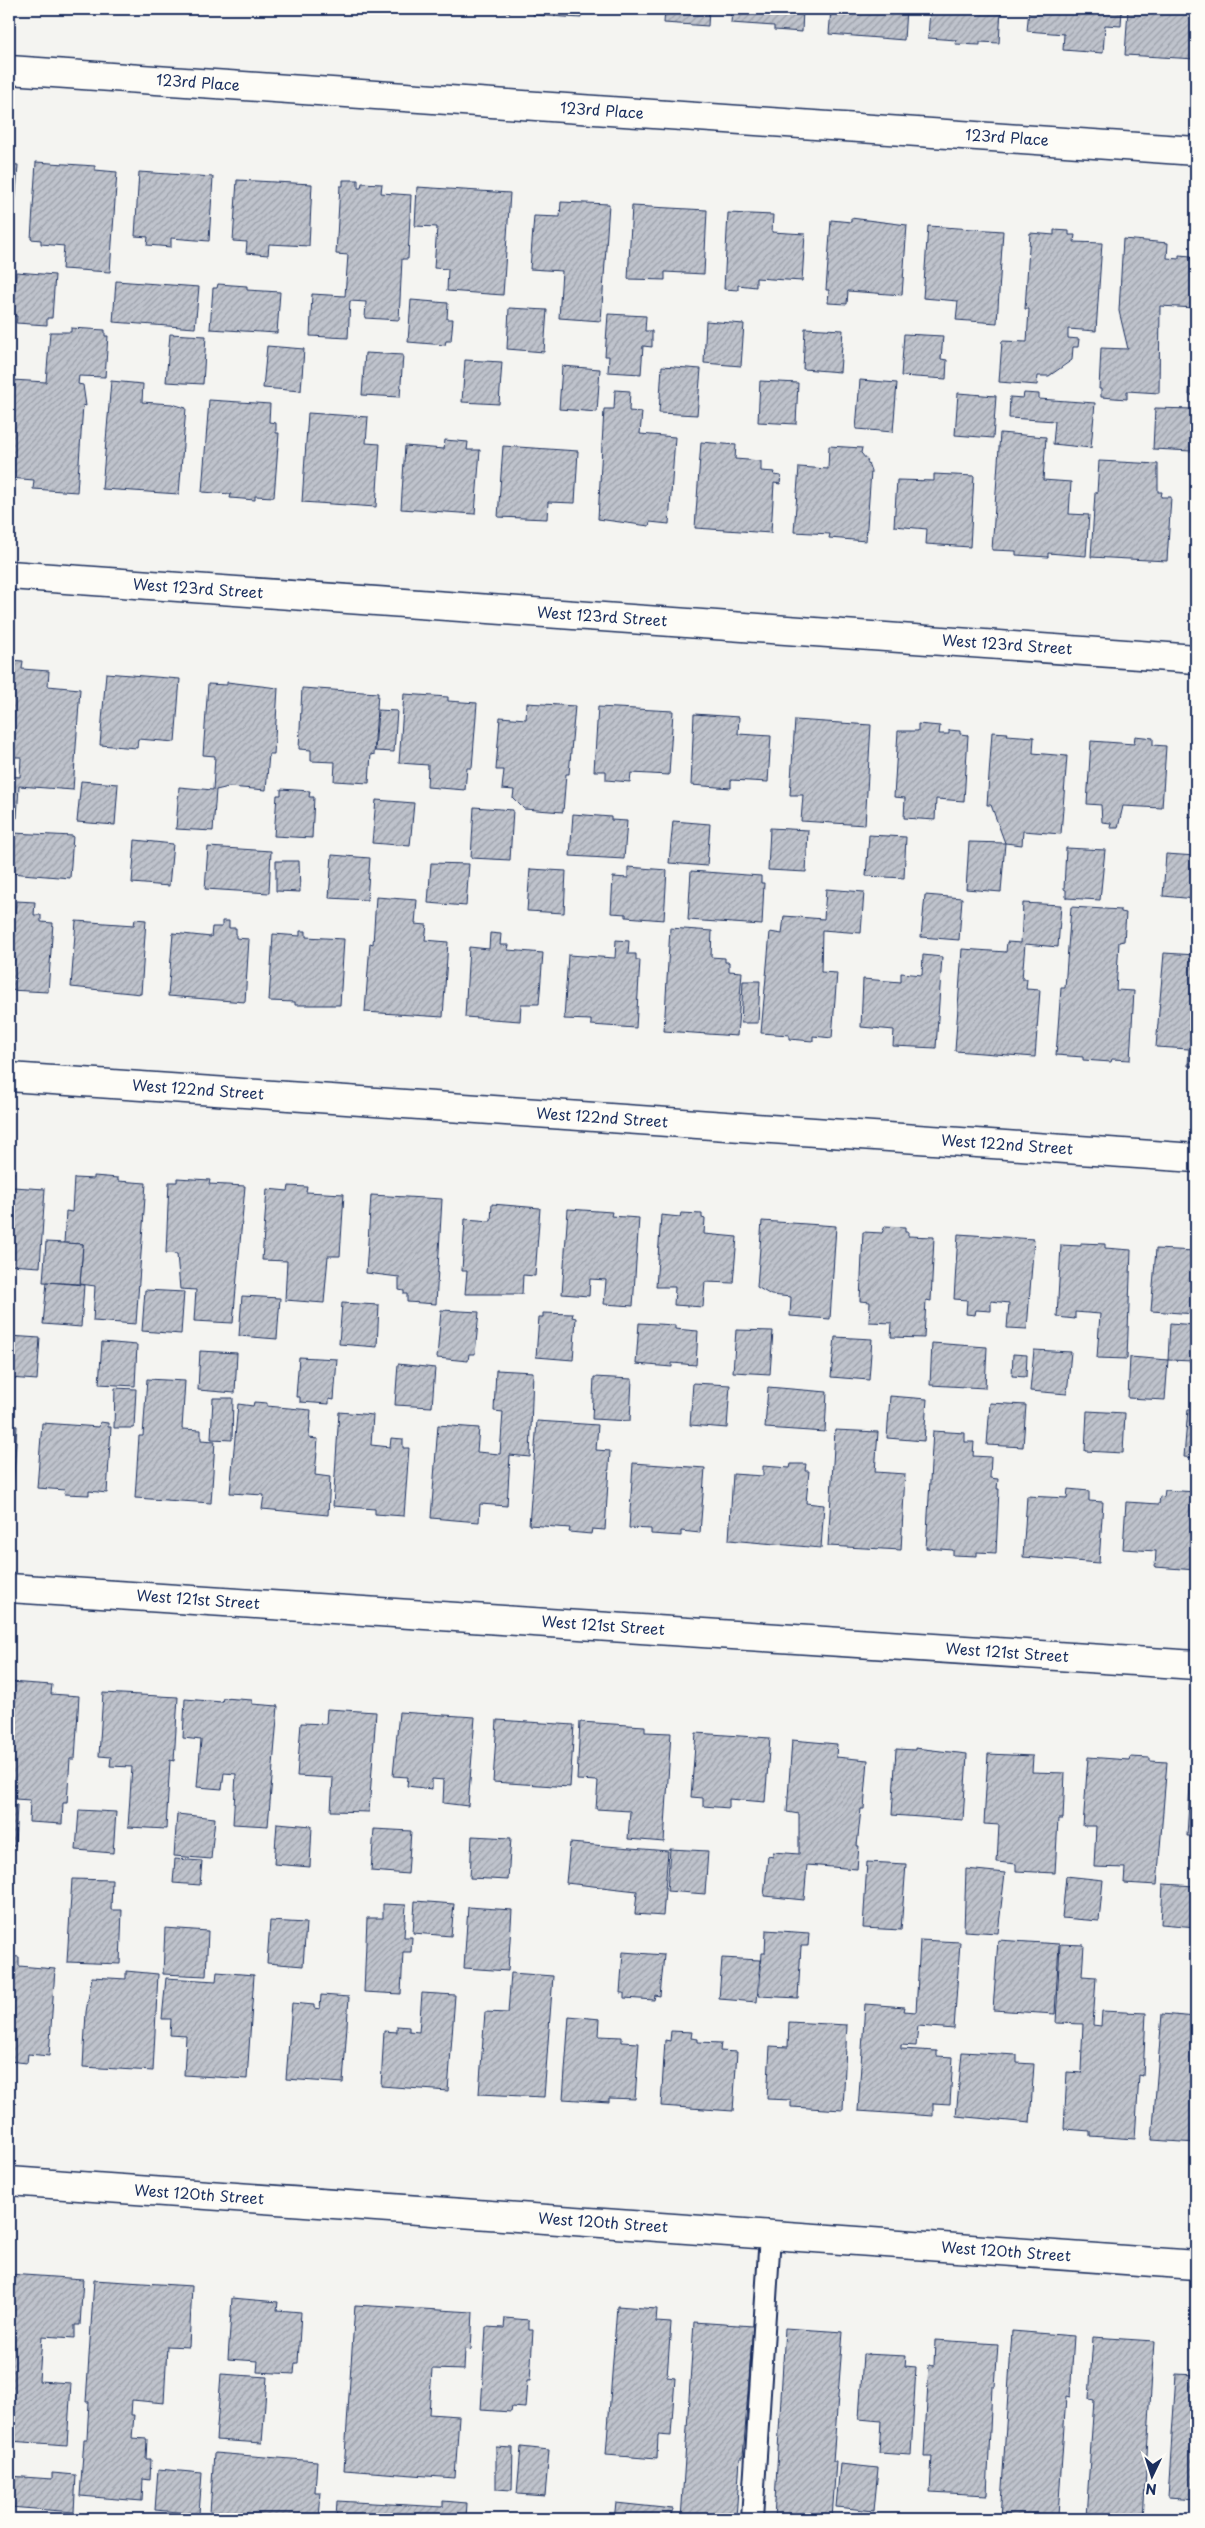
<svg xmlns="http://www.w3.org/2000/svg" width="1205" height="2528" font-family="'Playpen Sans',sans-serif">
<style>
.building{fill:url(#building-hatch);stroke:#1b2f5e}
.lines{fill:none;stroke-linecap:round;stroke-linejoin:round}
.service-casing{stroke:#1b2f5e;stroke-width:24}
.minor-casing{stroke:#1b2f5e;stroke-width:31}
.secondary-casing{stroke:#1b2f5e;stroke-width:31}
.service{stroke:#fdfcf7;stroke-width:20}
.minor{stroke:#fdfcf7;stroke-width:28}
.secondary{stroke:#fdfcf7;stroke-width:28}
.labels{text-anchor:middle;stroke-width:4;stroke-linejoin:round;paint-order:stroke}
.street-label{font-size:15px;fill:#1b2f5e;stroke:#fdfcf7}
</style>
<defs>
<pattern id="building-hatch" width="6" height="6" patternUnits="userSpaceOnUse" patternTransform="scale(1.25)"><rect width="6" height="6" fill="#bfc3cc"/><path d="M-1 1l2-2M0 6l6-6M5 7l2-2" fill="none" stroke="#9a9fa9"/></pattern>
</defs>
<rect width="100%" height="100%" fill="#f4f4f1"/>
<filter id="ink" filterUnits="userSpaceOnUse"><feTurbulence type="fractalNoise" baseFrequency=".02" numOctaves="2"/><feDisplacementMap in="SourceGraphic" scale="10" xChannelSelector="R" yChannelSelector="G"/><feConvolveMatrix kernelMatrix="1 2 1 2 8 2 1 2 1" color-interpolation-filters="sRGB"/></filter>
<g filter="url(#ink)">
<!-- building -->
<g class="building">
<path d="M465 9H510V12Z"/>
<path d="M533 9H581V18L533 15Z"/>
<path d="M665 9H709L708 26 664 23Z"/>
<path d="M732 9H803L802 32 774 30V26L731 23Z"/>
<path d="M831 9H906L904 40 829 34Z"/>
<path d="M930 9H1001L999 43 980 42V45L955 44 956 40 928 38Z"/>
<path d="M1029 9H1122L1121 26 1105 25 1103 53 1063 50 1064 34 1027 31Z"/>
<path d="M1128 9H1196V59L1125 55Z"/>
<path d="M36 162 95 166V170L117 172 110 272 62 269 64 246 41 244V240L31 239Z"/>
<path d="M9 164 18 165 13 235 9 234Z"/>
<path d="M139 172 213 177 209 241 171 238V247L147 245 148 237 135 236Z"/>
<path d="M237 180 312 184 309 246 269 244 268 255 246 253 247 242 233 241Z"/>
<path d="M343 180H358V188H361L362 183 382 184 381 193 411 195 408 259H402L399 320 365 318 366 302 350 301 348 338 310 336 312 294 345 296 348 255 336 254 340 186H343Z"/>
<path d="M417 187 510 193 503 295 447 291 448 269 434 268 437 227 415 226Z"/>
<path d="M561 202 609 204 601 321 559 318 562 271 530 269 534 216 560 217Z"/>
<path d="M632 206 707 210 704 274 665 272V280L628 279Z"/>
<path d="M728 213 773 215 772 232 805 234 802 281 756 278V287L738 285V290L724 289Z"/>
<path d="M851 218 907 225 902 295 848 291 847 304 828 303 829 290H826L831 220 851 222Z"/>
<path d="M928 226 1003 231 997 323 956 320 958 301 923 298Z"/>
<path d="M1054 230 1069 231V235H1075L1074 242 1102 243 1096 331 1068 329V338L1079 339 1078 347H1073L1072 360 1049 376H1038L1037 385 999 382 1002 341 1027 342 1029 309H1025L1030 233 1054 235Z"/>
<path d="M1123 239 1168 243 1167 258 1179 259V255L1191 256V259L1196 260 1195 308 1160 306 1159 393 1127 391V399L1101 397V389H1099L1101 348 1128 349 1119 311Z"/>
<path d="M16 272 55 275 52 318H47V325L16 323 17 316H13Z"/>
<path d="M116 281 199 287 195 328 113 322Z"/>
<path d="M218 284 247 286V290L280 292 277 333 210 329 213 288H217Z"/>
<path d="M411 300 448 303 447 319H453L451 341H446L445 345 408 342Z"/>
<path d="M509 308 547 310 544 352 507 349Z"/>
<path d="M608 314 646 316 645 331H652V347L643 346 641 374 608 372 609 356H605Z"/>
<path d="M706 321 744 324 741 366 704 363Z"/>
<path d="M71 328 105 330V336H108L105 377 79 376 78 384 83 385 86 406 83 405 77 492 33 489 34 480 9 478 12 380 46 382 50 332H71Z"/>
<path d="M805 328 843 330 840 372 803 369Z"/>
<path d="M170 334 206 336 203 384 166 382Z"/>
<path d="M904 334 943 336 941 359 947 360 946 379 901 376Z"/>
<path d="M267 346 304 349 301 391 263 388Z"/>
<path d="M365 353 403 355 400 397 362 395Z"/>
<path d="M465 360 502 362 499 404 462 402Z"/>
<path d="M562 366 600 369 597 412 559 409Z"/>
<path d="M662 366 701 369 697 415 659 413Z"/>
<path d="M1190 376 1196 377V395H1189Z"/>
<path d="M860 380 897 383 893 432 856 429Z"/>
<path d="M111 381 143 384 142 402 172 404 186 408 179 494 102 489Z"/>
<path d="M760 381 798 383 796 424 758 422Z"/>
<path d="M615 390 630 391 629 411 642 412 640 434 675 437 669 524 650 522 649 526 598 519 604 409H614Z"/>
<path d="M958 393 996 396 993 438 955 435Z"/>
<path d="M1024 393 1039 394V399L1095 403 1091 448 1053 444 1055 421 1009 418 1010 397 1023 398Z"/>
<path d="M209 400 270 404 269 422 276 423V433H279L274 497 255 496V500L230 498 231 494 202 492Z"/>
<path d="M1155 408 1193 409 1191 451 1153 449Z"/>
<path d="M308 413 368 417 366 443 380 444 376 507 302 502Z"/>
<path d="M1000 433 1046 437 1043 480 1071 482 1069 514 1089 515 1086 556 1048 553V557L1016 555V551L992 550Z"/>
<path d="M445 440 468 442 467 450H480L475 514 401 509 405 446 444 449Z"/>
<path d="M701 442 736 445 735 459 761 461V471L775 472 774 475 781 476 780 484 774 483 771 533 695 528Z"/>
<path d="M503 446 578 451 575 503 548 502 547 519 498 517Z"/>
<path d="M829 446 862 448 861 453 867 460 871 471 866 541 829 538 830 534 794 532 799 467 828 469Z"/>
<path d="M1099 461 1158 464V492H1162L1161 497H1171L1167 561 1091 557 1095 493H1097Z"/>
<path d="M1196 471V561H1191Z"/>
<path d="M934 474 974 476 970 547 926 544 927 529 894 526 897 480 934 481Z"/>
<path d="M9 660 23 661 22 669 49 671 48 686 80 689 73 790 19 786 17 818H9V776L20 777 21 757H10L11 747 9 746Z"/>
<path d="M106 673 180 679 175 742 138 739 137 748 100 745Z"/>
<path d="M227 682 278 688 274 754H269L266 790 229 787 216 790 213 831 176 829 179 787 213 790 215 756 203 755 208 684 227 685Z"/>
<path d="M302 688 378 693 374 755 371 754 369 783 334 781 335 762 311 761V750L299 749Z"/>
<path d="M404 694 448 697V701L477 703 472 768H467L465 790 427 787 428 765 399 763Z"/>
<path d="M527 703 575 706 569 774H566L563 812 524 809 513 798 514 790 502 789 504 770H496L500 717 526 719Z"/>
<path d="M598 707 673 711 669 775 631 773 630 782 606 780V771H594Z"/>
<path d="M378 710 397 711 394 752 375 751Z"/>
<path d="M694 714 739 717 738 734 771 736 768 782 731 780V788L691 785Z"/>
<path d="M795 720 871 725 865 825 801 821 803 795H790Z"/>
<path d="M918 724 940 726 939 734H949V730L960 731V734L968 735 964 801 936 799 935 820 904 818 905 798 894 797 898 731H918Z"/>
<path d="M992 732 1008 733 1007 735 1034 737 1033 753 1067 756 1061 834 1023 831 1022 845 1005 843 991 805H987Z"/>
<path d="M1135 736 1153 738V745L1166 746 1162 808 1123 806 1118 828H1110L1111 823 1102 822 1101 805 1087 804 1091 741 1134 744Z"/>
<path d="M1194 748H1196V817H1189Z"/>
<path d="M81 781 118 784 115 825 77 822Z"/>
<path d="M281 789 310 791 309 797H314L312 838 274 836 277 795H281Z"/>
<path d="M376 800 414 803 410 846 372 843Z"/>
<path d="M474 807 513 810 510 860 471 858Z"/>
<path d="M573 814 611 817V820L627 821 624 859 570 856Z"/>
<path d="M673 821 710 824 707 866 669 863Z"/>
<path d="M770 828 808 830 806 872 768 870Z"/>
<path d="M13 833 73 836 70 878 10 873Z"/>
<path d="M869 835 906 837 904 878 866 876Z"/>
<path d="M135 840 173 844 169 886 132 883Z"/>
<path d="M969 842 1005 843 1001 892 966 889Z"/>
<path d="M208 847 271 851 269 893 205 889Z"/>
<path d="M1066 848 1105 850 1100 900 1066 898V890L1064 889Z"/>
<path d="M1166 854 1196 856V899L1163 896Z"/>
<path d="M332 855 370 858 367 900 329 898Z"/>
<path d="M276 861H299L300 892 276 891Z"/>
<path d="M431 863 469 864 466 906 428 903Z"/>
<path d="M628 867 667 870 664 920 626 917V914L611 913 613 877 628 878Z"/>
<path d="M530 869 566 871 564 913 527 911Z"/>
<path d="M691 871 761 876V883H764L762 925 688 920Z"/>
<path d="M826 889 864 892 861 933 822 930 821 972 837 973 832 1038 813 1036V1041L789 1039V1035L761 1033 770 932 782 934 784 916 824 919Z"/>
<path d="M925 895 962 898 959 940 921 937Z"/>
<path d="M376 897 417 900 415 924 427 925 425 940 448 942 443 1017 365 1012 370 943 373 944Z"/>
<path d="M16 901 35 902 34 915H41V922L53 923 48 992 9 990V920H11V914H15Z"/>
<path d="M1023 903 1061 905 1058 947 1025 944 1022 979H1027L1026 989 1040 990 1035 1057 955 1051 962 949 1006 952 1007 942 1021 943Z"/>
<path d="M1071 907 1121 910V912L1126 913 1124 941 1119 942 1116 990 1134 991 1130 1060 1112 1059 1111 1062 1083 1060V1057L1056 1055 1061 988H1065Z"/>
<path d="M135 919 146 920 141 994 71 987 76 921 134 925Z"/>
<path d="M222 921H229V928H236V938L249 939 245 1002 168 996 173 933 211 937 212 927H222Z"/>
<path d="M670 928 712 931 711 957 725 958V962H729V971L742 972 737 1036 664 1031Z"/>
<path d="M300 931H306V937L344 939 340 1005H295V1002L269 1001 273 934 300 936Z"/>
<path d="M490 933 501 934 500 945H509L508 950 543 953 539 1004H521L520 1021 465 1017 469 947 489 949Z"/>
<path d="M616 940 629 941 628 954H636V960H640L636 1028 591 1025V1020L564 1019 568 955 615 958Z"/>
<path d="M1164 953 1196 955V1066H1188L1189 1049 1156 1047Z"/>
<path d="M923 955 942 957 936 1048 893 1046 894 1030 861 1027 863 979 901 982V973L922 975Z"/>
<path d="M743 981H760L758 1023H741Z"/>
<path d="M9 1171 14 1172 13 1187 45 1189 40 1267 9 1265Z"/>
<path d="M94 1176 118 1178V1181L146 1183 136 1324 93 1321 95 1286 80 1284 83 1244 64 1243 66 1211 72 1212 74 1178 94 1179Z"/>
<path d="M177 1178 210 1180 209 1184 245 1186 233 1323 194 1321 196 1290 180 1289 177 1254 166 1253 169 1182H177Z"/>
<path d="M289 1186 307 1187 306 1192 344 1194 340 1256H328L324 1303 285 1300 287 1261 262 1260 267 1189 288 1191Z"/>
<path d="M371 1195 442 1199 436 1304 407 1302V1294H404V1291L399 1290V1277L366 1273Z"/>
<path d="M492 1204 540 1208 535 1276 523 1275 522 1294H465L467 1271H462L465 1219 491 1221Z"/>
<path d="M568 1209 612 1212 611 1216 639 1218 633 1306 604 1304 606 1280 590 1279 589 1296 562 1294Z"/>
<path d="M681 1213 702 1214V1218L705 1219 704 1234 737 1237 733 1283 705 1282 703 1307 674 1305 675 1287H656L661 1215 680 1217Z"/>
<path d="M762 1221 836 1226 830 1319 790 1316 791 1297 771 1295 757 1287Z"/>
<path d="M885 1226 905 1227V1232H908V1236L934 1237 931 1301 926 1300 924 1338 891 1337 892 1323 869 1322 870 1302 860 1301 863 1232 882 1233Z"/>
<path d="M958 1234 1034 1239 1027 1329 1007 1328 1009 1303 991 1301V1311L976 1310 975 1315 966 1314 967 1300 954 1299Z"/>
<path d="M46 1242 83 1244 80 1284 43 1282Z"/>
<path d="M1081 1243 1105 1244V1248L1131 1250 1127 1359 1097 1358 1100 1314 1075 1312V1319L1057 1317 1061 1245 1081 1246Z"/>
<path d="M1156 1249 1196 1251V1314L1151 1311Z"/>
<path d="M47 1282 84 1285 81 1327 43 1324Z"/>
<path d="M145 1290 184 1292 181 1334 142 1331Z"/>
<path d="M242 1296 280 1298 277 1339 239 1336Z"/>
<path d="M342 1303 379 1305 377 1347 339 1344Z"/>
<path d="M441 1310 479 1312 475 1354H469L468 1361 437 1358Z"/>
<path d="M543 1313 573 1314 572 1317 576 1318 573 1360 536 1357 539 1317H543Z"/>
<path d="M639 1323 675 1325V1329L698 1331 696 1365 672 1363V1367L636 1364Z"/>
<path d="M1170 1323 1195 1325 1193 1361 1168 1360Z"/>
<path d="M736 1330 773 1331 770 1374 733 1372Z"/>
<path d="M9 1336 40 1338 37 1380 9 1378Z"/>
<path d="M835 1337 872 1339 869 1380 831 1377Z"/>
<path d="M102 1342 137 1345 135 1386 99 1384Z"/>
<path d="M932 1343 987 1347 985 1388 930 1385Z"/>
<path d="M1034 1350 1071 1352 1067 1394 1030 1391Z"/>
<path d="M200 1351 237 1353 235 1393 198 1390Z"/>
<path d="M1013 1354 1027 1355 1026 1377 1012 1376Z"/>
<path d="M299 1357 337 1359 334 1400 329 1399V1404L300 1402V1397H296Z"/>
<path d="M1130 1357 1168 1360 1165 1400 1128 1398Z"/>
<path d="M398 1364 435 1368 432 1407 395 1405Z"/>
<path d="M496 1370 533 1372 530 1457 510 1455 507 1506 480 1504 479 1522 431 1518 438 1425 479 1428 477 1452 500 1454 503 1412 494 1411Z"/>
<path d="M594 1377 632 1379 630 1421 592 1419Z"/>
<path d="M147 1379 185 1381 182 1429 201 1430V1440L215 1441 211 1503 135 1498 139 1436H143Z"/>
<path d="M693 1383 730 1385 727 1428 690 1425Z"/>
<path d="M768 1387 827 1392 825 1432 765 1428Z"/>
<path d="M115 1388 136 1389 134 1428H114Z"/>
<path d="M890 1396 927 1399 924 1441 887 1438Z"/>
<path d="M213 1398H233L232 1440 211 1439Z"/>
<path d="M254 1402 267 1403V1406L311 1410 309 1438 318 1439 315 1475 330 1477 328 1515 262 1509 264 1495 230 1493 238 1404 253 1406Z"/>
<path d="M990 1403 1026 1405 1023 1447 987 1445Z"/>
<path d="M1188 1409H1196V1458L1184 1457Z"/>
<path d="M1087 1411 1125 1413 1123 1453 1085 1451Z"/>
<path d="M339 1412 373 1415 371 1445 390 1447 391 1438 403 1439V1448H409L404 1516 375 1514V1509L333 1506Z"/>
<path d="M9 1421H13V1426H17L13 1492H9Z"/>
<path d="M537 1421 598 1425 596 1450 610 1451 605 1530 592 1529 591 1534 569 1532 570 1528 529 1525Z"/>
<path d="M100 1422 108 1423V1427H111L107 1493 89 1491V1495L64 1494 65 1490 37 1488 42 1423 99 1427Z"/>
<path d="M835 1430 878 1432 875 1472 905 1474 901 1550 828 1546Z"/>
<path d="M933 1431 965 1433V1442H974L973 1456 991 1457 990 1478 998 1479 997 1489H999L996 1553 977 1552V1556L953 1555V1550L926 1548Z"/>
<path d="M633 1463 705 1468 700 1533 681 1531V1536L651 1534V1529L629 1528Z"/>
<path d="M791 1464H806L805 1471H809L806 1503 824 1505 821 1548 729 1540 733 1474 763 1476V1466L790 1468Z"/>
<path d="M1068 1489 1089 1491V1501L1103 1502 1099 1563 1023 1557 1027 1496 1067 1498Z"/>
<path d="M1165 1490 1196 1492V1570L1155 1567 1156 1551 1123 1549 1126 1502 1159 1504 1160 1496 1164 1497Z"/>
<path d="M9 1682 52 1685 51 1694 79 1696 75 1759H70L67 1803H63L62 1824 29 1822 30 1800 15 1799 16 1788H9Z"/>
<path d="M103 1693 178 1697 174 1761 170 1760 166 1829 128 1827 132 1767 110 1766 111 1757 99 1756Z"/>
<path d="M223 1698 252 1700V1704L278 1706 268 1826 233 1824 236 1774 224 1773 222 1789 197 1787 201 1740 183 1738 185 1699 222 1702Z"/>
<path d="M327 1709 376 1712 369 1812 331 1811 333 1778 297 1776 301 1723 326 1724Z"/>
<path d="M399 1712 475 1717 468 1806 443 1803 444 1780 432 1779V1789L407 1786 408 1777 393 1776Z"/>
<path d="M497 1720 574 1725 570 1787 493 1782Z"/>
<path d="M580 1722 645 1726V1732L671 1733 664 1842 628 1839 630 1811 596 1809 598 1781 577 1780Z"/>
<path d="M696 1733 770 1738 765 1802 729 1799V1808L703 1806V1798L691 1797Z"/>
<path d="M792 1740 837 1744 836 1757 868 1760 864 1809H861L857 1846H859L857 1869 807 1865 804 1900 764 1896 768 1856 773 1857V1852L799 1854V1814L787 1812Z"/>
<path d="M915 1748 967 1754 963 1820 892 1815 896 1749 915 1750Z"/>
<path d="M988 1754 1033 1756 1032 1772 1065 1773 1063 1819H1058L1055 1873 1016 1871V1864L997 1862 999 1825 984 1824Z"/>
<path d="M1088 1757 1129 1760 1130 1757 1150 1758V1761L1167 1762 1157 1885 1124 1883 1125 1868 1094 1867 1096 1826H1083Z"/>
<path d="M1191 1768H1196V1842H1192L1193 1836H1187Z"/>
<path d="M9 1800 14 1801 13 1805H17L15 1846H9Z"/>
<path d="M79 1810 116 1812 113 1853 76 1850Z"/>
<path d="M177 1814 215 1818 211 1859 174 1856Z"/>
<path d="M277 1823 312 1826 310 1867 274 1864Z"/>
<path d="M374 1829 411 1831 408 1874 371 1871Z"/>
<path d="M472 1836 511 1838 508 1880 470 1878Z"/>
<path d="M570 1843 668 1851 663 1916 635 1914 637 1891 566 1883Z"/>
<path d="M670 1849 708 1851 705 1894 667 1891Z"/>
<path d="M175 1859 202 1861 200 1885 173 1883Z"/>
<path d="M867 1862 906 1864 901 1930 863 1928Z"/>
<path d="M966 1869 1005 1873 998 1933 964 1931Z"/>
<path d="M1066 1876 1103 1880 1099 1921 1062 1918Z"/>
<path d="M72 1879 112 1880 111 1910H122L120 1964 67 1962Z"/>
<path d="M1163 1884 1196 1886V1938V1927L1161 1924Z"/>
<path d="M415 1901 454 1904 451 1936 413 1933Z"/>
<path d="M383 1904 406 1905 404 1937H412L411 1952H403L401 1994 364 1992 367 1918H383Z"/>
<path d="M468 1907 512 1910 508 1971 464 1968Z"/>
<path d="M270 1921 306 1923 303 1966 267 1963Z"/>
<path d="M165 1928 208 1931 206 1976 163 1974Z"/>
<path d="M766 1930 809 1933 808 1946H801L798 1998 759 1996 762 1953H765Z"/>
<path d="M920 1940 960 1942 954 2029 918 2026 916 2046 901 2045V2049L937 2051V2056L953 2057 950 2104 933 2103V2116L858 2111 865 2004 905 2007 904 2011 916 2012Z"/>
<path d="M998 1940 1059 1944 1055 2014 993 2010Z"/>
<path d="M1060 1944 1084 1945 1082 1976 1096 1977 1093 2025 1101 2026 1102 2011 1146 2013 1143 2076 1139 2075 1135 2139 1090 2136V2131L1064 2129 1067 2072 1083 2073 1081 2071 1083 2024 1056 2023Z"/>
<path d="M623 1952 664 1955 660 1996 655 1995 654 2000 624 1998V1993H620Z"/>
<path d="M9 1956 19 1957V1966L55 1969 49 2056 28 2054 27 2063 9 2061Z"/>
<path d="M722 1958 760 1960 757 2002 719 1999Z"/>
<path d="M126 1971 158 1974 153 2071 83 2067 86 2012 92 1977 126 1979Z"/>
<path d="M217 1972 254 1975 247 2079 184 2075 186 2036 170 2035 171 2019H162L166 1978 216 1981Z"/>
<path d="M511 1973 553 1976 544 2097 479 2094 485 2012 508 2013Z"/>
<path d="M422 1993 455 1995 448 2091 381 2086 384 2031 397 2032V2026L409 2027V2031L419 2032Z"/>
<path d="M321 1995 349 1997 343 2083 286 2079 292 2003 314 2005V2008L320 2009Z"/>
<path d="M1162 2014 1196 2017V2143L1152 2140Z"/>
<path d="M569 2016 600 2019 599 2036 622 2037V2042L639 2043 635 2099 609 2098V2102L563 2099Z"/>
<path d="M789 2022 847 2025 843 2110 791 2107V2100L767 2099 770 2046 788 2047Z"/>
<path d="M671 2031 692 2032 691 2038 698 2039V2042L721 2043 720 2051 737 2052 733 2111 661 2106 665 2040 670 2041Z"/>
<path d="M962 2052 1017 2055V2063L1034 2064 1030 2123 956 2116Z"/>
<path d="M9 2274 83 2279 80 2325H75V2338L42 2336 39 2381 71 2383 67 2445 9 2441Z"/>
<path d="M94 2280 192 2286 189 2347 167 2346 164 2403 132 2400 131 2415H134L132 2438 147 2439 146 2459H151L150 2480 143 2479 142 2501 80 2496 84 2439H87L89 2402H86Z"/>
<path d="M232 2298 278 2302 277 2310 301 2312 298 2363H295L294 2374 257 2372 258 2361 228 2359Z"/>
<path d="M355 2305 473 2312 471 2350 465 2349 464 2370 432 2369 429 2414 459 2416 455 2478 344 2470Z"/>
<path d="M617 2306 657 2309 656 2322 671 2323 667 2377 675 2378 671 2436 658 2435 657 2459 606 2455Z"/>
<path d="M505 2318 529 2320V2330H533L530 2381H527L525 2408 512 2407 511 2412 481 2410 486 2327 504 2328Z"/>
<path d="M694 2322 753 2326 743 2458H740L736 2519H681Z"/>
<path d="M785 2328 843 2332 833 2461H836L832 2519H774Z"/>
<path d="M1012 2331 1074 2336 1070 2397 1066 2396 1058 2516 1086 2517 1094 2400 1089 2399 1093 2337 1154 2341 1143 2519H1000Z"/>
<path d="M935 2340 998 2344 995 2387H992L987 2495 930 2492 932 2456H924L929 2365 934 2366Z"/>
<path d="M863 2354 906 2356 905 2366 916 2367 911 2455 879 2453 881 2421 859 2419Z"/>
<path d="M221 2374 267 2377 262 2443 216 2440Z"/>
<path d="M1176 2374 1196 2375V2499L1168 2497Z"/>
<path d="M496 2447 513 2448 512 2490 496 2489Z"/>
<path d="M521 2447 549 2450 545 2496 517 2494Z"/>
<path d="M214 2453 317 2461 315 2492H321L319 2519 210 2513Z"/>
<path d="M840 2464 878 2468 874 2511 836 2507Z"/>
<path d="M158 2469 202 2473 199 2514 155 2510Z"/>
<path d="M52 2473 76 2475 74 2512 9 2507V2476L52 2479Z"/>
<path d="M337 2501 443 2507V2501L467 2503 466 2519H336Z"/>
<path d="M616 2503 673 2509 672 2519H614Z"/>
</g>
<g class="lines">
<defs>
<path id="service" d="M752 2519 770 2235"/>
<g id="minor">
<path d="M9 70 1196 151"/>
<path d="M9 575 1196 659"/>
<path d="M9 1077 1196 1158"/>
<path d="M9 1588 1196 1665"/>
</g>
<path id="secondary" d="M9 2181 1196 2265"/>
</defs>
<!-- service casing -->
<use href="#service" class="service-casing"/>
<!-- minor casing -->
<use href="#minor" class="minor-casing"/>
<!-- secondary casing -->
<use href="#secondary" class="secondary-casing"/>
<!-- service -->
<use href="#service" class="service"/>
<!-- minor -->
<use href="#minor" class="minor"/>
<!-- secondary -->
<use href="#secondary" class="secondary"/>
</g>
</g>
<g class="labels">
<!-- street labels -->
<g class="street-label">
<text transform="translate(198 83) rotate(4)" y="5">123rd Place</text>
<text transform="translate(602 111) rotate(4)" y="5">123rd Place</text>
<text transform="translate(1007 138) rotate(4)" y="5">123rd Place</text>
<text transform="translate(198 589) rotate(4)" y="5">West 123rd Street</text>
<text transform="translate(602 617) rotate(4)" y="5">West 123rd Street</text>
<text transform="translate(1007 645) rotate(4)" y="5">West 123rd Street</text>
<text transform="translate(198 1090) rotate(4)" y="5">West 122nd Street</text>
<text transform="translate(602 1118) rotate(4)" y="5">West 122nd Street</text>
<text transform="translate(1007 1145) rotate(4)" y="5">West 122nd Street</text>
<text transform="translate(198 1600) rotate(4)" y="5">West 121st Street</text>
<text transform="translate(603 1626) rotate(4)" y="5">West 121st Street</text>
<text transform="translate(1007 1653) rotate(4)" y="5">West 121st Street</text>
<text transform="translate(199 2195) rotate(4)" y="5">West 120th Street</text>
<text transform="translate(603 2223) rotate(4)" y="5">West 120th Street</text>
<text transform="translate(1006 2252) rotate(4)" y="5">West 120th Street</text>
</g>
</g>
<!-- margin -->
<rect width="1205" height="2528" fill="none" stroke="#fdfcf7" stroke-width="30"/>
<rect x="15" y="15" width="1175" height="2498" fill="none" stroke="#1b2f5e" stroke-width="2" filter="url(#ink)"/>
<!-- north arrow -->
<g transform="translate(1152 2476) rotate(184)" stroke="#fdfcf7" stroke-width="4" paint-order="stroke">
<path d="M0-4L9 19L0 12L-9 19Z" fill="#1b2f5e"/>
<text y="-8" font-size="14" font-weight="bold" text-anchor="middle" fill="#1b2f5e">N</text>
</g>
</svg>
